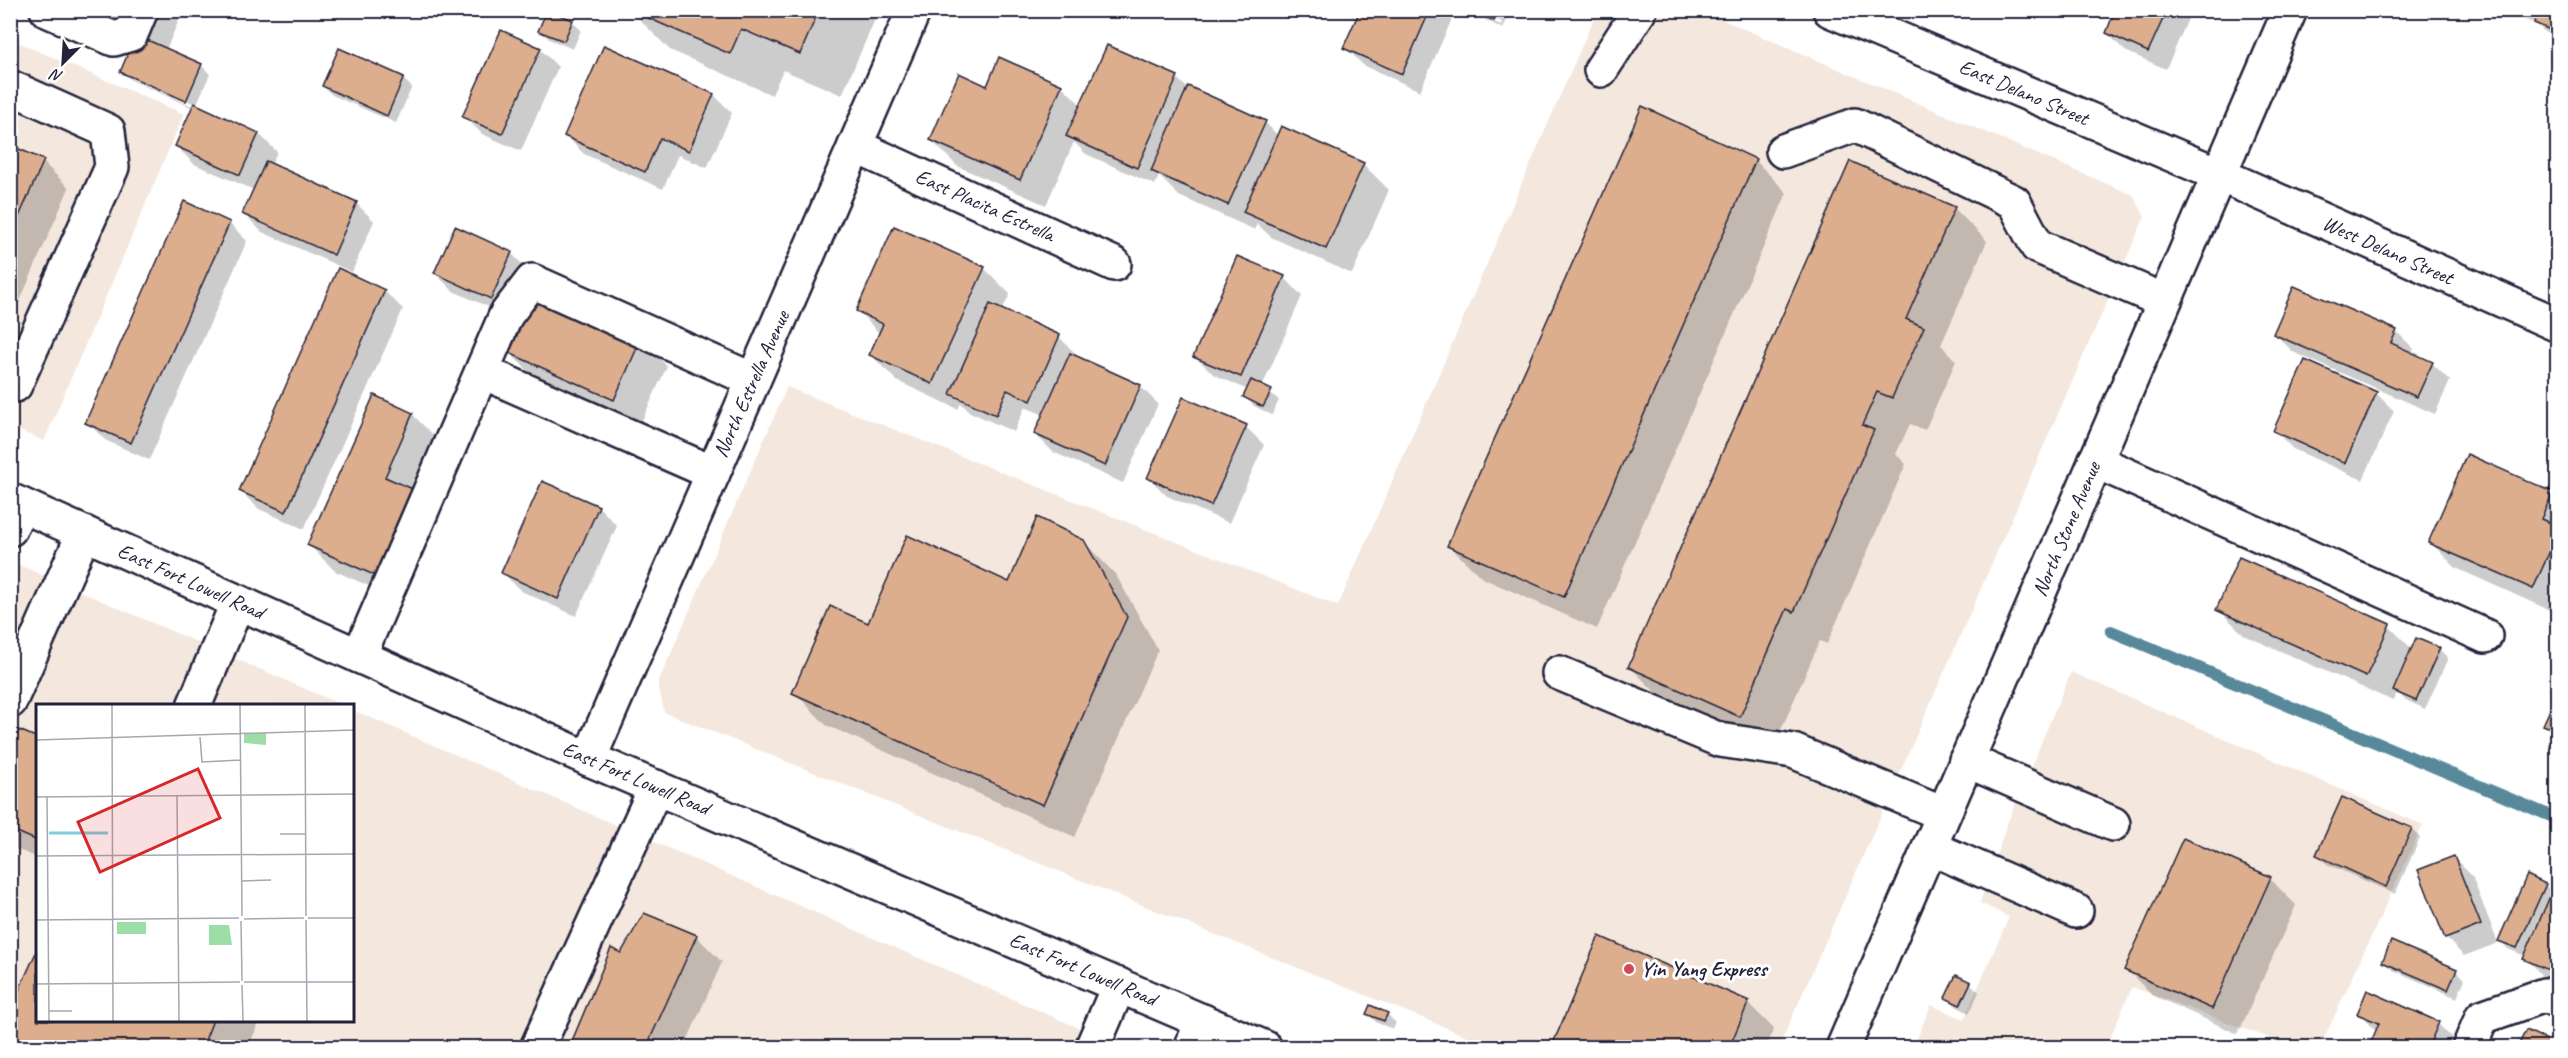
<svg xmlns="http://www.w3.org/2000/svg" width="2568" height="1058" font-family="Caveat,sans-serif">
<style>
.built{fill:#f4e7dd}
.shadow{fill:#0003;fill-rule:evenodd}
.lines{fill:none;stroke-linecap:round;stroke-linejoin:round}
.stream{stroke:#59899b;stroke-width:12}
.building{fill:#dcae8e;stroke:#22223b;stroke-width:1.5}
.minor-casing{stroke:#22223b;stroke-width:38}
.major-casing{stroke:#22223b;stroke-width:38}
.minor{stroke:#fff;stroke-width:33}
.major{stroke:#fff;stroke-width:33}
.poi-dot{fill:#d1495b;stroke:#fff;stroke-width:2}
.labels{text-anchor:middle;stroke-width:6;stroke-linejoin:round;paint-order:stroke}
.street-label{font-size:21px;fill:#22223b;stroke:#fff}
.poi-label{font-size:21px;font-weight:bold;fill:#22223b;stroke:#fff;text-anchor:start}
.inset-river{fill:none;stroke:#7ecddb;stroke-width:3}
.inset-road{fill:none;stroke:#a7a7b1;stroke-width:1.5}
.view{fill:#d62828;fill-opacity:0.15;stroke:#d62828;stroke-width:3}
.inset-edge{fill:none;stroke:#22223b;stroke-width:3}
</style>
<rect width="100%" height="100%" fill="#fff"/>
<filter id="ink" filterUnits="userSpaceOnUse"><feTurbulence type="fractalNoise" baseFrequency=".0167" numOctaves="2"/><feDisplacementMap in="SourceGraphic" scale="12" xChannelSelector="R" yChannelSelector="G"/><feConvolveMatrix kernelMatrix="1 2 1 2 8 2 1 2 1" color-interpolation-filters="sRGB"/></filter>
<g filter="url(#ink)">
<!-- built -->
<g class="built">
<path d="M1597 11H1702L2133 195 2145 216 1779 1047H1494L664 712 658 683 787 387 1338 606Z"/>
<path d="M10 39 184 114 44 441 11 427Z"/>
<path d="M10 561 342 705 38 706V1020H352L353 710 1122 1047H11Z"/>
<path d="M2071 672 2423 825 2320 1047H2294L2132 987 2106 1047 1913 1048 1931 1005 1964 1019 2009 917 1980 903 2007 824Z"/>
</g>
<!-- shadow -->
<g class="shadow">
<path d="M36 10H169L179 20 166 50 201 65 210 74 196 106 259 134 277 152 271 165 356 203 374 221 352 272 262 232 244 214 254 190 194 164 176 146 193 108 131 80 122 72 130 53ZM130 75 193 103 192 106 130 78Z"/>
<path d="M630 10H879L842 95 783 70 772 95 670 50Z"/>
<path d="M1340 10H1356L1353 17Z"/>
<path d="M1362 10H1456L1420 91 1363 65 1345 47Z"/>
<path d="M1467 10 1501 25 1502 22 1475 10H1511L1503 29Z"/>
<path d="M2117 10H2192L2166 69 2125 51 2107 33Z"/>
<path d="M2501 10H2558V37L2544 32 2538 25Z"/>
<path d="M572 21 581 30 573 49 549 39 540 30Z"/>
<path d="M605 47 714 95 732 113 707 168 678 155 663 189 584 154 566 136Z"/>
<path d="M540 49 558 67 521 151 482 134 464 116Z"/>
<path d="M339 50 403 79 412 87 396 123 332 95 323 86Z"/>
<path d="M1000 59 1062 86 1082 106 1177 78 1189 90 1265 122 1278 136 1363 164 1389 190 1352 274 1271 237 1257 224 1255 230 1179 196 1159 176 1155 185 1086 154 1074 142 1046 205 957 166 931 140 987 87Z"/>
<path d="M10 147 43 162 69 188 16 310 10 308Z"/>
<path d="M1755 160 1787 193 1597 629 1482 578 1449 546Z"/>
<path d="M1954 208 1987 241 1941 345 1956 361 1925 430 1910 424 1896 454 1906 464 1827 644 1820 641 1773 748 1662 699 1630 667Z"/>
<path d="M229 223 247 241 149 460 105 440 87 422Z"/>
<path d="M511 253 529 271 509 316 453 291 435 273Z"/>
<path d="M984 268 1010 294 1002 311 1059 337 1077 355 1076 358 1140 386 1158 404 1123 483 1053 452 1035 434 1044 415 1025 407 1014 432 970 412 961 403 958 409 897 381 871 355 880 334 858 311Z"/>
<path d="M1284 277 1302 296 1262 387 1279 400 1272 415 1254 406 1245 397 1248 390 1213 374 1195 356Z"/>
<path d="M384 291 403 309 304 529 259 509 240 491Z"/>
<path d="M2396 331 2414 349 2412 354 2432 363 2450 381 2435 414 2293 352 2275 334Z"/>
<path d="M640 340 667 366 640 425 535 378 509 352Z"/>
<path d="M2376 393 2394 411 2363 480 2293 449 2275 431Z"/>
<path d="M412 414 438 440 415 493 440 517 403 601 335 571 309 545Z"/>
<path d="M1246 427 1264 445 1229 523 1167 496 1149 478Z"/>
<path d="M2468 456 2553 494 2558 498V614L2456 568 2430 542Z"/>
<path d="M543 483 599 507 617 526 576 616 521 591 503 573Z"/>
<path d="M1083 541 1116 575 1158 650 1075 837 826 725 794 692 869 625 1010 584Z"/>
<path d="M2218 609 2389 626 2413 650 2439 649 2448 658 2425 709 2404 699 2397 692 2393 701 2244 635Z"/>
<path d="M2558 695V738L2545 725Z"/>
<path d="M38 740V858L16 849 10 843V755Z"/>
<path d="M2411 829 2420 838 2395 894 2327 864 2318 855Z"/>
<path d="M2454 858 2472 876 2498 943 2464 956 2446 938Z"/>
<path d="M2270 879 2296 905 2238 1034 2152 995 2126 969Z"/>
<path d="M2545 885 2553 893 2558 891V983L2542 976 2525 956 2508 949 2500 940Z"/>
<path d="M696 936 722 962 684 1048H571Z"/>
<path d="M2384 961 2456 970 2465 979 2457 998 2393 970Z"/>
<path d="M1970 983 1979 992 1969 1013 1956 1006 1947 997Z"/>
<path d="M1748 1003 1774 1029 1766 1048H1553Z"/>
<path d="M2359 1013 2438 1024 2456 1042 2454 1048H2379L2373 1041 2377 1032Z"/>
<path d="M1368 1014H1387L1396 1023 1393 1029 1377 1023Z"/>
<path d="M38 1020H260L248 1048H10Z"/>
</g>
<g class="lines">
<!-- stream -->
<path class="stream" d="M2111 631 2558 819"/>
</g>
<!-- building -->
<g class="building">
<path d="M85 10H123L117 25Z"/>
<path d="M547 10 573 20 564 41 538 31Z"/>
<path d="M630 10H819L800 54 741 29 730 54Z"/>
<path d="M1360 10H1430L1402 74 1343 48Z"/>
<path d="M1471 10H1499L1494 21Z"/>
<path d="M2115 10H2167L2148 52 2106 33Z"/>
<path d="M2539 10H2558V33L2534 23Z"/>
<path d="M501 30 541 48 502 134 462 117Z"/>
<path d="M136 35 202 64 186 101 120 72Z"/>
<path d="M604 45 714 94 689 151 660 138 645 172 564 136Z"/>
<path d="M1107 45 1178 76 1137 168 1066 136Z"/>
<path d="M339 48 404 77 387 116 322 86Z"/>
<path d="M999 57 1062 85 1020 180 930 140 959 73 987 86Z"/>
<path d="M1188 86 1266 121 1228 205 1151 171Z"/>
<path d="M194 103 259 133 240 175 175 146Z"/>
<path d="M1642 106 1756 159 1564 597 1447 546Z"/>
<path d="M1281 126 1364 163 1326 249 1243 212Z"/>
<path d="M10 145 44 160 10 237Z"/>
<path d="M266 161 357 202 334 255 242 214Z"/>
<path d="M1850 161 1955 207 1906 319 1924 327 1892 398 1877 392 1862 425 1874 430 1794 612 1787 609 1740 717 1628 667Z"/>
<path d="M184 201 230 222 131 443 85 423Z"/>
<path d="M455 226 512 252 491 299 434 273Z"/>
<path d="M894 226 985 267 932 384 869 355 883 324 856 311Z"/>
<path d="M1237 256 1285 276 1241 377 1193 357Z"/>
<path d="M338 268 385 290 286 512 239 491Z"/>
<path d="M2294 286 2397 330 2391 343 2433 362 2417 397 2273 334Z"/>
<path d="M534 291 641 339 614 400 507 352Z"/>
<path d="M990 304 1060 335 1031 401 1007 390 996 415 950 394Z"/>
<path d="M1070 353 1141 385 1105 466 1034 434Z"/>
<path d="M2305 360 2377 392 2345 463 2273 431Z"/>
<path d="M1251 380 1272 390 1263 407 1243 397Z"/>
<path d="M374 395 413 413 385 477 415 490 376 576 307 545Z"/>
<path d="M1183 397 1247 425 1211 506 1147 478Z"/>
<path d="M2467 454 2553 492 2541 519 2558 526V533L2533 589 2428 543Z"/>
<path d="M542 481 599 506 558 599 501 573Z"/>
<path d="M1037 517 1084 540 1127 617 1043 805 792 693 830 606 868 623 907 535 1009 582Z"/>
<path d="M2239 557 2390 624 2366 677 2216 610Z"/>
<path d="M2416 638 2440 648 2416 701 2393 691Z"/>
<path d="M2558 692V731L2543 725Z"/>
<path d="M19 730 38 738V841L10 829V751Z"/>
<path d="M2342 797 2412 828 2386 887 2316 855Z"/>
<path d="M2183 838 2271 877 2212 1009 2124 970Z"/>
<path d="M2454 856 2481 925 2445 939 2418 870Z"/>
<path d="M2527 875 2546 884 2517 948 2498 941Z"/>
<path d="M2554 887 2558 889V974L2523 959Z"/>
<path d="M644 913 697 935 646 1048H569L611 948 621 953Z"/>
<path d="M1599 936 1749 1001 1729 1048H1551Z"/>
<path d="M2391 941 2457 969 2448 990 2382 962Z"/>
<path d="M38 948V1020H213L202 1048H10V1010Z"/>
<path d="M1956 975 1971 982 1960 1005 1945 998Z"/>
<path d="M2367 990 2439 1022 2428 1048H2384L2371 1042 2379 1023 2357 1014Z"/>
<path d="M1370 1005 1388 1013 1384 1021 1366 1014Z"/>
<path d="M2526 1030 2558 1045V1048H2517Z"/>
</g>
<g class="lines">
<defs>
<g id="minor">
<path d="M47 10 114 39 131 34 141 10"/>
<path d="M1830 10 2218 174 2558 325"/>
<path d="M1601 70 1640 10"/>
<path d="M10 87 108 131 112 167 15 385"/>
<path d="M855 146 1114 264"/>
<path d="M1783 151 1855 125 2014 202 2037 246 2164 301"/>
<path d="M483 372 713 473"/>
<path d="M2095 461 2485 636"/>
<path d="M10 529 21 505"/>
<path d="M359 656 506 315 532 281 753 380"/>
<path d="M1559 673 1720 740 1793 751 1943 814"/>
<path d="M10 701 84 533"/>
<path d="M194 706 238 602"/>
<path d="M589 759 914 10"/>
<path d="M1966 760 2113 824"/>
<path d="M1929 847 2076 911"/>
<path d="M537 1048 656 787"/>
<path d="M1092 1048 1119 985"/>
<path d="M1191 1048 1203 1021"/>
<path d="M2469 1048 2482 1017 2544 995 2558 1001"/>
</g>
<g id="major">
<path d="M10 500 589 759 1265 1048"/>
<path d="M1843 1048 2290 10"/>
</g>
</defs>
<!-- minor casing -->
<use href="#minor" class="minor-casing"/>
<!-- major casing -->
<use href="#major" class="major-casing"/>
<!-- minor -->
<use href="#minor" class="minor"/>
<!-- major -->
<use href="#major" class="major"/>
</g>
</g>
<!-- markers -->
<circle class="poi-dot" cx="1629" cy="969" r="6"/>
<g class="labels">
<!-- street labels -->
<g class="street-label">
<text transform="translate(2024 92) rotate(23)" y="7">East Delano Street</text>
<text transform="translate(985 205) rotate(24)" y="7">East Placita Estrella</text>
<text transform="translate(2388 250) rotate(24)" y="7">West Delano Street</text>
<text transform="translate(751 384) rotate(-66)" y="7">North Estrella Avenue</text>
<text transform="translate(2066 529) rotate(-67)" y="7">North Stone Avenue</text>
<text transform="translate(191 581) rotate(24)" y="7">East Fort Lowell Road</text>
<text transform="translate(636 778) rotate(23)" y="7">East Fort Lowell Road</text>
<text transform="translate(1083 969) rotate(23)" y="7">East Fort Lowell Road</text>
</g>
<!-- poi labels -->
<g class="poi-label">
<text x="1641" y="976">Yin Yang Express</text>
</g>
</g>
<!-- overview -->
<g transform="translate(36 704)">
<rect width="318" height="318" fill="#fff"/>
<path d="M208 29H230V41L208 39ZM81 218H110V230H81ZM173 221H193L196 241H173Z" fill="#9cdda8"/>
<path class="inset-river" d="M13 129H72"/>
<path class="inset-road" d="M76 1 77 317M204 1 206 212M269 1 270 212M164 33 166 58 205 56M0 36 318 26M141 91 143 317M11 92 13 317M0 93 318 90M244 130H269M0 152 318 150M206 177 235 176M272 214H318M208 215 268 214M0 216 203 214M270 216 271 317M205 217 206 277M208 278H318M0 280 204 278M206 281 207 317M13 307H36"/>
<path class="view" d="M162 65 184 114 64 168 42 118Z"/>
<rect width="318" height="318" class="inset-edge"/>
</g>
<!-- margin -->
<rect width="2568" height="1058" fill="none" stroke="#fff" stroke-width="36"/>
<rect x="18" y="18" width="2532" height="1022" fill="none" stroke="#22223b" stroke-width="2" filter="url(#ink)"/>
<!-- north arrow -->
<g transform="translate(63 63) rotate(204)" stroke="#ffffff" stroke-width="4.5" paint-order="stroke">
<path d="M0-4.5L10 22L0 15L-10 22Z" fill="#22223b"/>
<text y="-9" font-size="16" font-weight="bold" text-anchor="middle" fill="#22223b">N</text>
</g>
</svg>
